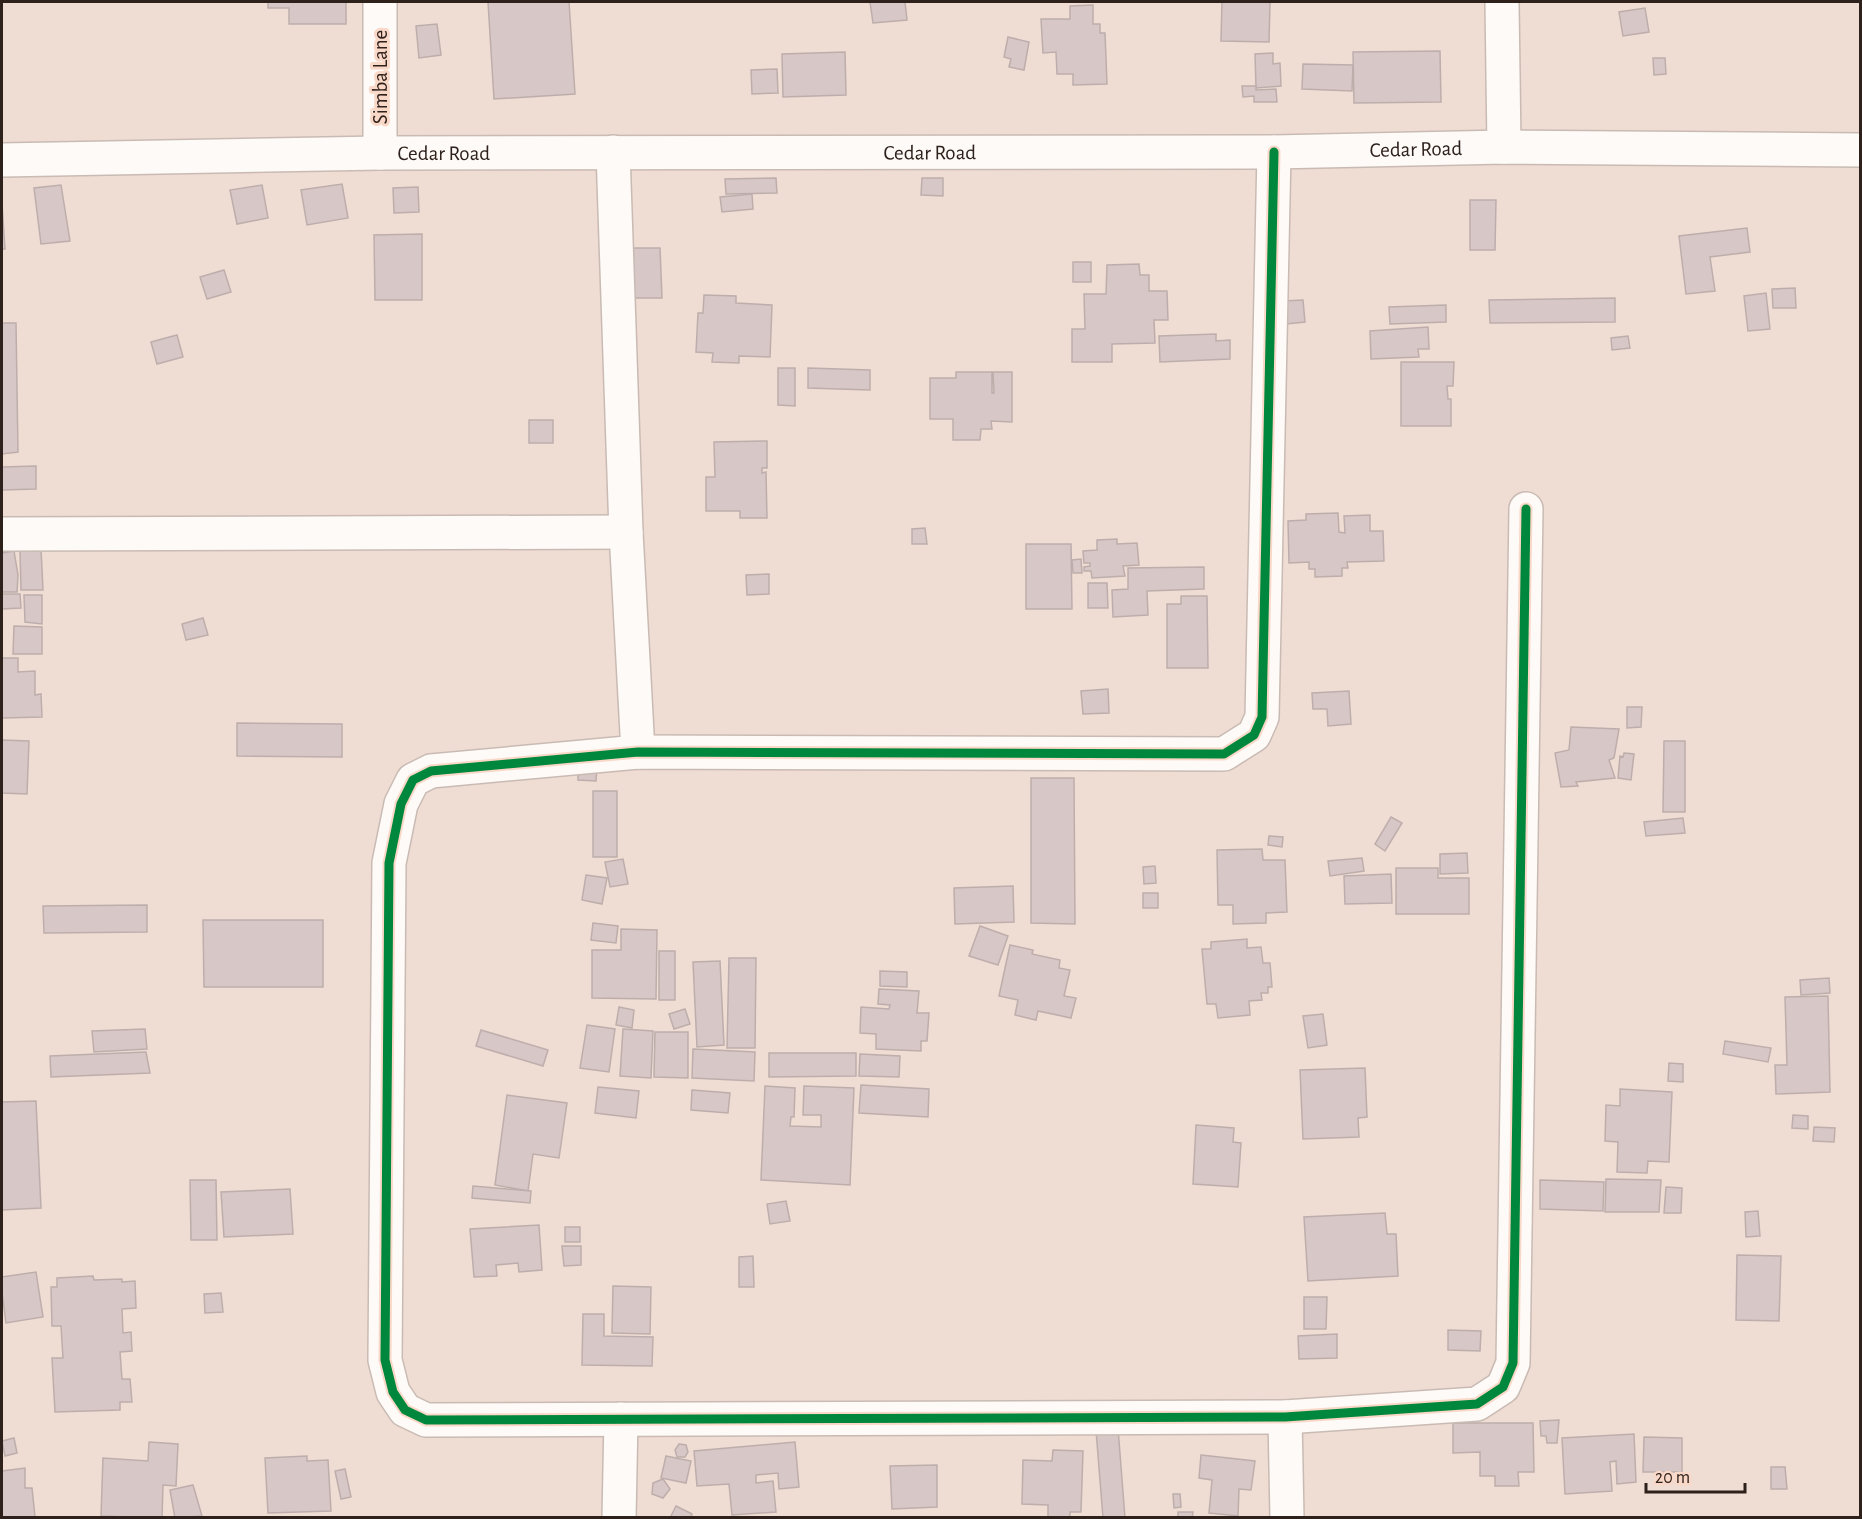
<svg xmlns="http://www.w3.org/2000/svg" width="1862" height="1519" font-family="'Alegreya Sans',sans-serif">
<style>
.building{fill:#d7c7c6;stroke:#bdaeac;stroke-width:1.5}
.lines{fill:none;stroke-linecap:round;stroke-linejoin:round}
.street-casing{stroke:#c9bbb3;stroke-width:36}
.street{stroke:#fdfaf8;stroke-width:33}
.cycleway-casing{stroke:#fad8c8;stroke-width:13}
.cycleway{stroke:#00873e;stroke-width:9}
.labels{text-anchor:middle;stroke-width:6;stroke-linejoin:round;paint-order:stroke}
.street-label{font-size:21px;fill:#2e211b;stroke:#fad8c8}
</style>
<rect width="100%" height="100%" fill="#efdcd3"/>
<!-- building -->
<g class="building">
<path d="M268 2H346V24H289V8H268Z"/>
<path d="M488 2H569L575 94 494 99Z"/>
<path d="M870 2H907H905L907 20 873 23Z"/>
<path d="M1222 2H1270L1269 42 1221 41Z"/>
<path d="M1093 5V24H1100V33H1105L1107 84 1073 85V74H1057L1056 52 1043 53 1041 19H1070V6Z"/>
<path d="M1645 8 1649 32 1623 36 1619 12Z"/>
<path d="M437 24 441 55 419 58 416 26Z"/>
<path d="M1008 37 1029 42 1024 70 1009 67 1011 59 1004 57Z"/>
<path d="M1440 51 1441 102 1354 103 1353 52Z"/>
<path d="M845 52 846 95 783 97 782 54Z"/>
<path d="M1273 53V64L1280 63 1281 86 1256 88 1255 54Z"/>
<path d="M1653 58H1665L1666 74 1654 75Z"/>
<path d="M1303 64 1353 65 1352 91 1302 89Z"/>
<path d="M777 69 778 93 752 94 751 70Z"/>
<path d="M1242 86H1256V90L1276 89 1277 102H1254V96L1243 97Z"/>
<path d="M776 178 777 193 726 194 725 179Z"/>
<path d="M922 178H943V196L921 195Z"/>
<path d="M342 184 348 218 307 225 301 190Z"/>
<path d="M61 185 70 241 41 244 34 188Z"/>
<path d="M262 185 268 218 237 224 230 190Z"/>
<path d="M418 187 419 212 394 213 393 188Z"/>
<path d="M752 194 753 209 722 212 720 197Z"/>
<path d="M1470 200H1496L1495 250H1470Z"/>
<path d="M2 204 5 249H2Z"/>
<path d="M1747 228 1750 252 1710 257 1715 291 1686 294 1679 236Z"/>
<path d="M422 234V300H375L374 235Z"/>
<path d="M632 248H660L662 298H633Z"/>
<rect x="1073" y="262" width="18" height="20"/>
<path d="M1139 264 1140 275H1149V291H1167L1168 320H1154L1155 343 1112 344V362H1072V329H1085L1084 294H1106L1107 265Z"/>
<path d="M224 270 231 292 207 299 200 277Z"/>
<path d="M1795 288 1796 308H1773L1772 289Z"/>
<path d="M1766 293 1770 329 1748 331 1744 296Z"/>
<path d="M704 295 736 296V303L772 305 770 357 739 356V363L712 362 713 353 696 352 698 313H703Z"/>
<path d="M1615 298V322L1490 323 1489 300Z"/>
<path d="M1303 300 1305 322 1286 324 1284 301Z"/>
<path d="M1446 305V322L1390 324 1389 307Z"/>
<path d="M2 323H16L18 452 2 454Z"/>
<path d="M1428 327 1429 349H1418L1419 357 1371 359 1370 331Z"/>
<path d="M1216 334V341L1230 340V359L1160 362 1159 336Z"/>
<path d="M177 335 183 357 157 364 151 342Z"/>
<path d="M1628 336 1630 348 1612 350 1611 338Z"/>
<path d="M1401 362H1454L1453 386H1447L1448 399H1451V426H1401Z"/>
<path d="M778 368H795V406L778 405Z"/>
<path d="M808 368 870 370V390L808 388Z"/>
<path d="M956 372H992V393H994L993 372H1012V422L991 421 992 429H981L980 440H953V419H930V378H956Z"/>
<rect x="529" y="420" width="24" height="23"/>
<path d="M767 441V468H762V473L766 472 767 518H740V511H706V477H715L714 442Z"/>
<path d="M36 466V489L2 490V467Z"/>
<path d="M1338 513 1339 532 1345 533 1344 516 1370 515V531H1383L1384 561 1347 562 1348 568H1342V576L1315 577V569H1309V562L1289 563 1288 521 1306 520V514Z"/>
<path d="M925 528 927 544H912V529Z"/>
<path d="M1117 539V544L1137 543 1139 565 1123 566 1125 576 1092 578 1091 571H1084V567L1090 566V563H1084L1083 551 1097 550V540Z"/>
<path d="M1026 544H1071L1072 609H1026Z"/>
<path d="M41 549 43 590H21L20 550Z"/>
<path d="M14 551 18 575 17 592H2V553Z"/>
<path d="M1081 559 1082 573H1073L1072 560Z"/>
<path d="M1204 567V589L1147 591 1148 615 1113 617 1112 590 1128 589V568Z"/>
<path d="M769 574V594L747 595 746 575Z"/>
<path d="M1088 583H1107L1108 608H1088Z"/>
<path d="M2 594H20L21 608 2 609Z"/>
<path d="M24 595H42V624L25 622Z"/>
<path d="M1181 596H1207L1208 668H1167V604H1181Z"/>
<path d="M203 618 208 635 186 640 182 624Z"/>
<path d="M14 626 42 627V654H13Z"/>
<path d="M2 658H18V672L35 671V695L41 694 42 717 2 718Z"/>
<path d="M1108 689 1109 713 1083 714 1081 691Z"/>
<path d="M1349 691 1351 724 1328 726 1327 709H1313L1312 693Z"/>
<path d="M1627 707H1642L1641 727 1627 728Z"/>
<path d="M237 723 342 724V757L237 756Z"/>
<path d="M1571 727 1619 729 1614 758 1609 760 1615 778 1576 782 1578 786 1561 787 1555 753 1569 750Z"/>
<path d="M2 740 29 741 27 794 2 793Z"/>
<path d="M1664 741H1685V812H1663Z"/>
<path d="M1624 753 1634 754 1631 780 1618 778 1620 756 1623 757Z"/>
<path d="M578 765H597L596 781 578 780Z"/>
<path d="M1031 778H1074L1075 924 1031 923Z"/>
<rect x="593" y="791" width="24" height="66"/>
<path d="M1391 817 1402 823 1385 851 1375 844Z"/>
<path d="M1683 818 1685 833 1646 836 1644 822Z"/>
<path d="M1269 836 1283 837 1282 847 1268 845Z"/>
<path d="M1262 849 1263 860H1285L1287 912 1266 913V923L1233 924V905H1218L1217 850Z"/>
<path d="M1467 853 1468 873 1440 874V854Z"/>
<path d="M1362 858 1364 871 1330 876 1328 861Z"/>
<path d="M623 859 628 884 610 887 605 862Z"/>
<path d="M1155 866 1156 883 1144 884 1143 867Z"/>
<path d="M1396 868H1438V878H1469V914H1396Z"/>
<path d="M1391 874 1392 903 1345 904 1344 876Z"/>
<path d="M586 875 607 878 602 904 582 900Z"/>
<path d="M1013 886 1014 922 955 924 954 888Z"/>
<rect x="1143" y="893" width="15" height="15"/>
<path d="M147 905V932L44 933 43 906Z"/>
<path d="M203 920H323V987H204Z"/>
<path d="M593 923 618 926 616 943 591 940Z"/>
<path d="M980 926 1008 936 998 965 969 956Z"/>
<path d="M621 929 657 930 656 999 592 998V950H621Z"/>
<path d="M1247 939V948L1261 947 1263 963H1270L1272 987H1268V993H1261L1262 1000 1249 1001 1250 1015 1218 1018 1216 1004H1207L1202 949H1211V942Z"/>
<path d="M1010 945 1033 950 1032 954 1060 960 1059 968 1070 970 1064 996 1076 998 1071 1018 1038 1011 1036 1020 1015 1015 1018 1000 999 996Z"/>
<rect x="659" y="951" width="16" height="49"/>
<path d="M729 958H756L755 1048H727Z"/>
<path d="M720 961 724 1045 697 1047 693 962Z"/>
<path d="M880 971 907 972V987L880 986Z"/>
<path d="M1829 978 1830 993 1801 995 1800 980Z"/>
<path d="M879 989 919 991 917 1013H929L927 1041H921V1051L876 1049V1034L860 1033 861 1007 889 1009 890 1005 878 1004Z"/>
<path d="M1828 996 1830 1092 1776 1094 1775 1065H1787L1785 997Z"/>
<path d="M619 1007 634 1010 632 1028 616 1025Z"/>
<path d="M685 1009 690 1024 674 1029 669 1014Z"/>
<path d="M1323 1014 1327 1045 1308 1048 1303 1016Z"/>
<path d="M587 1025 615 1029 609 1072 580 1068Z"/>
<path d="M145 1029 147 1049 94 1052 92 1031Z"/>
<path d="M623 1029 653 1031 651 1078 620 1076Z"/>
<path d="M481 1030 548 1050 543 1066 476 1046Z"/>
<path d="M655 1032H688V1078L654 1077Z"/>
<path d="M1725 1041 1771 1048 1768 1062 1723 1054Z"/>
<path d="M693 1049 755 1052 754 1081 692 1078Z"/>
<path d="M146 1052 150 1073 51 1077 50 1056Z"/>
<path d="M769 1053H856V1076L769 1077Z"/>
<path d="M860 1054 900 1056 899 1077 859 1076Z"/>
<path d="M1669 1063 1683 1064V1082L1668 1081Z"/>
<path d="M1365 1068 1367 1117 1358 1118 1359 1137 1303 1139 1300 1070Z"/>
<path d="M861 1085 929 1089 928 1117 859 1113Z"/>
<path d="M765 1086 795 1088 794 1117H791L790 1126 821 1127V1115H803L804 1086 854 1088 850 1185 761 1180Z"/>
<path d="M598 1087 639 1091 636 1118 595 1113Z"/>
<path d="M1620 1089 1672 1092 1669 1162 1648 1161 1647 1173 1617 1172 1618 1142 1605 1141 1606 1105 1620 1106Z"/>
<path d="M692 1090 730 1093 728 1113 691 1110Z"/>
<path d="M507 1095 567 1103 559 1158 533 1154 528 1191 495 1185Z"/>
<path d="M36 1101 41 1208 2 1210V1102Z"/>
<path d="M1793 1115 1808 1116V1129L1792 1128Z"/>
<path d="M1196 1125 1234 1128 1233 1142 1241 1143 1238 1187 1193 1184Z"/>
<path d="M1814 1127 1835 1128 1834 1142 1813 1141Z"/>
<path d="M1606 1179 1661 1180 1659 1212H1605Z"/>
<path d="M190 1180H216L217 1240H191Z"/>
<path d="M1540 1180 1604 1182 1603 1211 1540 1209Z"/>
<path d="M473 1186 531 1191 530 1203 472 1198Z"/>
<path d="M1666 1187 1682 1188 1681 1213H1664Z"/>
<path d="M290 1189 293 1234 224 1237 221 1192Z"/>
<path d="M786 1201 790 1221 770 1224 767 1204Z"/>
<path d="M1758 1211 1760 1236 1746 1237 1745 1212Z"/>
<path d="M1385 1213 1387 1234H1396L1398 1276 1308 1281 1304 1217Z"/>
<path d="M539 1225 542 1270 519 1272 518 1263 496 1265 497 1276 474 1277 470 1229Z"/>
<rect x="565" y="1227" width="15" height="15"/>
<path d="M562 1246H581V1265L564 1266Z"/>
<path d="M1737 1255 1781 1256 1779 1321 1736 1320Z"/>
<path d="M753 1256 754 1287H739V1257Z"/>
<path d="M36 1272 43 1317 6 1323 2 1292V1277Z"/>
<path d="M93 1276 94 1280 122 1279V1282L135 1281 136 1308 122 1309 123 1333 131 1332 132 1351 120 1352 122 1379H130L132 1402H120V1410L55 1412 52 1358H63L61 1326H52L51 1287H57V1278Z"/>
<path d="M613 1286 651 1287 650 1334 612 1333Z"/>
<path d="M221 1293 223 1312 205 1313 204 1294Z"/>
<path d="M1304 1297H1327L1326 1329H1304Z"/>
<path d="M583 1314H604V1336L653 1337 652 1366 582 1365Z"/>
<path d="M1448 1330 1481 1331 1480 1351 1448 1350Z"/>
<path d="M1337 1334V1358L1299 1359 1298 1336Z"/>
<path d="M1559 1420 1557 1443H1547L1546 1436H1541L1540 1421Z"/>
<path d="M1453 1423H1533L1534 1472H1518L1519 1486H1495V1476H1480V1452L1453 1453Z"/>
<path d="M1118 1428 1125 1518H1103L1096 1430Z"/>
<path d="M1634 1434 1636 1482 1617 1484 1616 1461 1610 1462 1612 1491 1565 1494 1562 1438Z"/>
<path d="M1644 1437 1682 1438V1472H1643Z"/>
<path d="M14 1438 17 1453 5 1456 2 1441Z"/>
<path d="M149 1442 178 1444 176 1486 163 1485 162 1518 101 1516 103 1458 148 1461Z"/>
<path d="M795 1442 799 1487 779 1489 778 1473 756 1475V1483L773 1481 776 1512 732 1515 729 1484 697 1486 694 1451Z"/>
<path d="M679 1444 686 1445 688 1452 685 1457H677L675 1450Z"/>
<path d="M1053 1450 1083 1451 1081 1512H1070V1518H1048V1505L1022 1504 1023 1460 1052 1461Z"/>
<path d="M1201 1455 1255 1461 1251 1490 1239 1489 1238 1516 1209 1513 1212 1480 1199 1478Z"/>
<path d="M307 1456V1461L328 1460 331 1511 268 1513 265 1458Z"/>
<path d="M666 1456 691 1461 686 1483 661 1478Z"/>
<path d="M937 1465V1507L892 1509 890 1466Z"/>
<path d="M1771 1467H1785L1787 1489H1771Z"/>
<path d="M25 1468V1488H32L35 1517 2 1518V1471Z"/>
<path d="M345 1469 351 1497 341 1499 335 1471Z"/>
<path d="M663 1479 670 1489 663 1498 652 1494 653 1483Z"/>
<path d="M193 1485 202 1516 175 1518 170 1490Z"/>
<path d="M1173 1494H1180L1181 1507 1174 1508Z"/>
<path d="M676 1506 692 1514 691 1518H670Z"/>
<path d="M1178 1512H1193L1192 1518H1178Z"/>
</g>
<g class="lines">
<defs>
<g id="street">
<path d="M380 2V153"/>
<path d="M1502 2 1504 147"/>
<path d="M613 152 626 532 638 752"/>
<path d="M1274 152 1262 717 1254 735 1224 754 638 752 431 771 413 780 401 804 389 863 385 1360 393 1392 405 1410 426 1420 1285 1417 1477 1404 1503 1387 1513 1363 1526 509"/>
<path id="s1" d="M2 160 380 153 1274 152 1504 147 1860 150"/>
<path d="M2 534 626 532"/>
<path d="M1285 1417 1287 1518"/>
<path d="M619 1518 621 1419"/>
</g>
</defs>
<!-- street casing -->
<use href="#street" class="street-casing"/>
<!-- street -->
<use href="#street" class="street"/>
<defs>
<path id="cycleway" d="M1274 152 1262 717 1254 735 1224 754 638 752 431 771 413 780 401 804 389 863 385 1360 393 1392 405 1410 426 1420 1285 1417 1477 1404 1503 1387 1513 1363 1526 509"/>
</defs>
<!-- cycleway casing -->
<use href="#cycleway" class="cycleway-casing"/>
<!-- cycleway -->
<use href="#cycleway" class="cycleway"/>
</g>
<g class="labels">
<!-- street labels -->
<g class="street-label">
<text transform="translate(380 77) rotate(-90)" y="7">Simba Lane</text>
<text dy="7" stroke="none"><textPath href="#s1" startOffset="1414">Cedar Road</textPath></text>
<text dy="7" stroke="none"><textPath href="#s1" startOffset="928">Cedar Road</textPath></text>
<text dy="7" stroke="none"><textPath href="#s1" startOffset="442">Cedar Road</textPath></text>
</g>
</g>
<!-- border -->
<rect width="1862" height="1519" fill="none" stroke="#2e211b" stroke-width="6"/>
<!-- scale -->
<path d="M1646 1483v9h99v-9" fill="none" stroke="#2e211b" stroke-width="3"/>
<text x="1655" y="1483" font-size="18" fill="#2e211b" stroke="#fad8c8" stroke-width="4.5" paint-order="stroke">20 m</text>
</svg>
